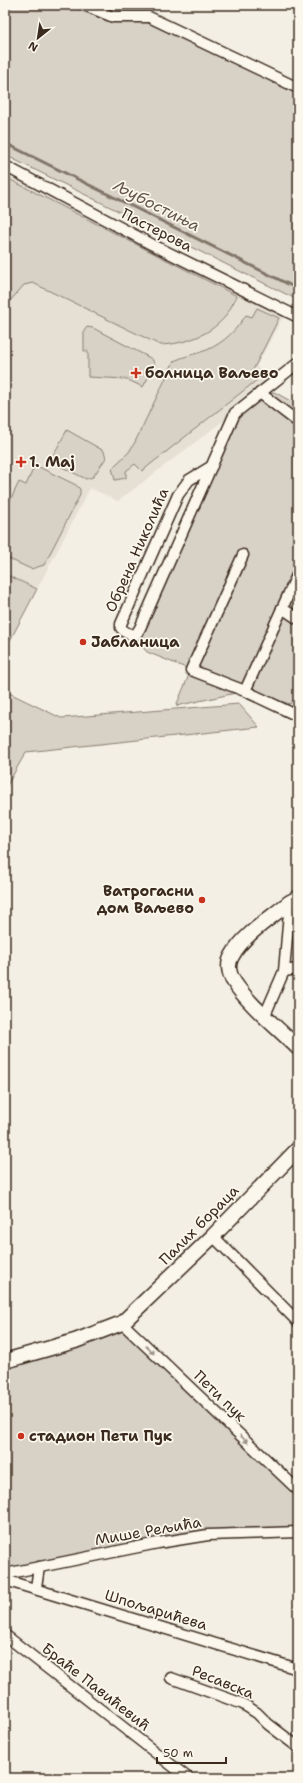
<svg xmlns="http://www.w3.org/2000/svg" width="303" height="1783" font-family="'Shantell Sans',sans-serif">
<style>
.built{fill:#e5dfd4}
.green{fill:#d8d1c6;stroke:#8a7e72}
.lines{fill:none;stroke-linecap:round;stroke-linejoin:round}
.stream{stroke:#817468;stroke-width:3}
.street-casing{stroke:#3b2a1e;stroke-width:13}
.secondary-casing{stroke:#3b2a1e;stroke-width:17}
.street{stroke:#fbf7ec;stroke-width:10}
.secondary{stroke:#fbf7ec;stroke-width:14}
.oneway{fill:#9b9085}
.poi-dot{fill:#c8321e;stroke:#fbf7ec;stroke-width:1.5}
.labels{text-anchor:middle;stroke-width:3.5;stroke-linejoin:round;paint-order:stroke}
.street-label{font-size:15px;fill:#3b2a1e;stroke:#fbf7ec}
.poi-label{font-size:15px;font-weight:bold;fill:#3b2a1e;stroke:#fbf7ec;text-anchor:start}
.water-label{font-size:16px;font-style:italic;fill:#645549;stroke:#fbf7ec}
</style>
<rect width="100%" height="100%" fill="#f3efe4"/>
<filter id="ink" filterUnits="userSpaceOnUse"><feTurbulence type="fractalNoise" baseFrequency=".025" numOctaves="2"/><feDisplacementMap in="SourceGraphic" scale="8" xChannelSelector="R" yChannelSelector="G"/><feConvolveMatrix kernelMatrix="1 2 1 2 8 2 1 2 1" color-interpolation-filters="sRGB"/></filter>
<g filter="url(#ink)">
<!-- built -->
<path class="built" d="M5 166 286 311 256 367 278 379 118 501 90 488 37 589 5 574Z"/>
<!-- green -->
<g class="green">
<path d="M5 5H84L113 17H149L298 88V300L5 155Z"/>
<path d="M5 177 237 296C233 303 229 312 224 318 208 336 184 344 160 345L33 283 24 285 10 301 5 299Z"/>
<path d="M257 308 279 318 250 376 257 380 142 471 135 464 126 471V478L115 480 112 468 129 452 135 442 174 361C184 356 196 354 207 350 225 342 236 330 246 315L252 317Z"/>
<path d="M87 327 93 328 152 359 155 365 143 387 126 379 88 377V351H84V331Z"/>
<path d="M274 392 298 405V693L290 704 245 691 176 706 191 670 147 652 136 640 235 413Z"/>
<path d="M67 430 104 451 106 458 93 477 86 479 50 461Z"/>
<path d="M35 465 76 485 80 489V495L44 565 31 569 5 557V504L8 505 19 482 26 485Z"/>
<path d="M5 574 37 589 5 650Z"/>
<path d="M5 691 61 718 239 704 259 727 26 752 5 789Z"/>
<path d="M122 1323 298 1490V1532L208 1535 5 1571V1361Z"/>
</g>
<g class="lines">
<!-- stream -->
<path class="stream" d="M5 143 298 289"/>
<defs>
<g id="street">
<path d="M84 5 113 17H149L298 88"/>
<path d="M5 166 151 244 298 317"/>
<path d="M260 393 298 422"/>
<path d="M212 466 189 480 178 495 121 624V628L125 632 135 636 140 628 235 413 298 363"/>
<path d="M243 555 191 670 245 691 298 716"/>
<path d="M282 608 298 619"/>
<path d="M245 691 298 573"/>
<path d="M284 971 298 969"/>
<path d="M265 1015 284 971 290 902"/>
<path d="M213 1236 298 1322"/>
<path d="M122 1323 298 1490"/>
<path d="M5 1574 158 1543 208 1535 298 1532"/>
<path d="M5 1580 298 1669"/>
<path d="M36 1588 39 1567"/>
<path d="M5 1635 188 1778"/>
<path d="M171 1678 243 1704 257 1713 268 1724 298 1747"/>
</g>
<g id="secondary">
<path d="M298 898 290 902C272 917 243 935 232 956 227 964 229 974 234 982 248 1004 279 1029 298 1048"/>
<path d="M5 1361 75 1341 122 1323 213 1236 298 1149"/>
</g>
</defs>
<!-- street casing -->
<use href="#street" class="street-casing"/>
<!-- secondary casing -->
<use href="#secondary" class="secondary-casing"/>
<!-- street -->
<use href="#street" class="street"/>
<!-- secondary -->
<use href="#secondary" class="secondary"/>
</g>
<!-- one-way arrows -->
<defs><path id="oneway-solid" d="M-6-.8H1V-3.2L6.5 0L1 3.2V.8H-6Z"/></defs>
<g class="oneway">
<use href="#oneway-solid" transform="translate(150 1350) rotate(43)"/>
<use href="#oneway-solid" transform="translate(244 1439) rotate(44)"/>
</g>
</g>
<!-- markers -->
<g class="poi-dot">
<path d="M134 367h4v4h4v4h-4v4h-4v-4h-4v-4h4z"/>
<path d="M19 456h4v4h4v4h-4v4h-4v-4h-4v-4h4z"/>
<circle cx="83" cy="642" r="4"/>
<circle cx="202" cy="900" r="4"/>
<circle cx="21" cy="1436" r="4"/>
</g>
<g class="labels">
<!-- street labels -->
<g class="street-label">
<text transform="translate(157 230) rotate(27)" y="5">Пастерова</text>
<text transform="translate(137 550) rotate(-66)" y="5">Обрена Николића</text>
<text transform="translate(199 1225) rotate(-45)" y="5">Палих бораца</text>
<text transform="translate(220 1396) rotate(44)" y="5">Пети пук</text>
<text transform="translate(148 1531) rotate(-10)" y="5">Мише Рељића</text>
<text transform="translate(156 1610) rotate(17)" y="5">Шпољарићева</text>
<text transform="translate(223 1682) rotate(22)" y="5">Ресавска</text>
<text transform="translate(96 1687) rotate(38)" y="5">Браће Павићевић</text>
</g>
<!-- poi labels -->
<g class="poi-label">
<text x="145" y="378">болница Ваљево</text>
<text x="29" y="467">1. Мај</text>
<text x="91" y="647">Јабланица</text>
<text x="194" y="896" text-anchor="end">Ватрогасни<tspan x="194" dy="17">дом Ваљево</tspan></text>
<text x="29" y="1441">стадион Пети Пук</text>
</g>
<!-- water labels -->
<g class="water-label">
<text transform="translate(157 205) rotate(27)" y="6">Љубостиња</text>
</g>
</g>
<!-- margin -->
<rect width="303" height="1783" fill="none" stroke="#fbf7ec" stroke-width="20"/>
<rect x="10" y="10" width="283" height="1763" fill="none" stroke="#3b2a1e" stroke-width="1.5" filter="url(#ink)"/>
<!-- north arrow -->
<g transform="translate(38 38) rotate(210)" stroke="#fbf7ec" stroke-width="3" paint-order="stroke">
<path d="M0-3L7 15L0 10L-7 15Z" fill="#3b2a1e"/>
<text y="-6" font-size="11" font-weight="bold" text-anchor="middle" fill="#3b2a1e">N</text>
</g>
<!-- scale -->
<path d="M157 1757v6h69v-6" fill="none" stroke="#3b2a1e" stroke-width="2"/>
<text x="163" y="1757" font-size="12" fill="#3b2a1e" stroke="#fbf7ec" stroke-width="3" paint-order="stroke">50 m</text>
</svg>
